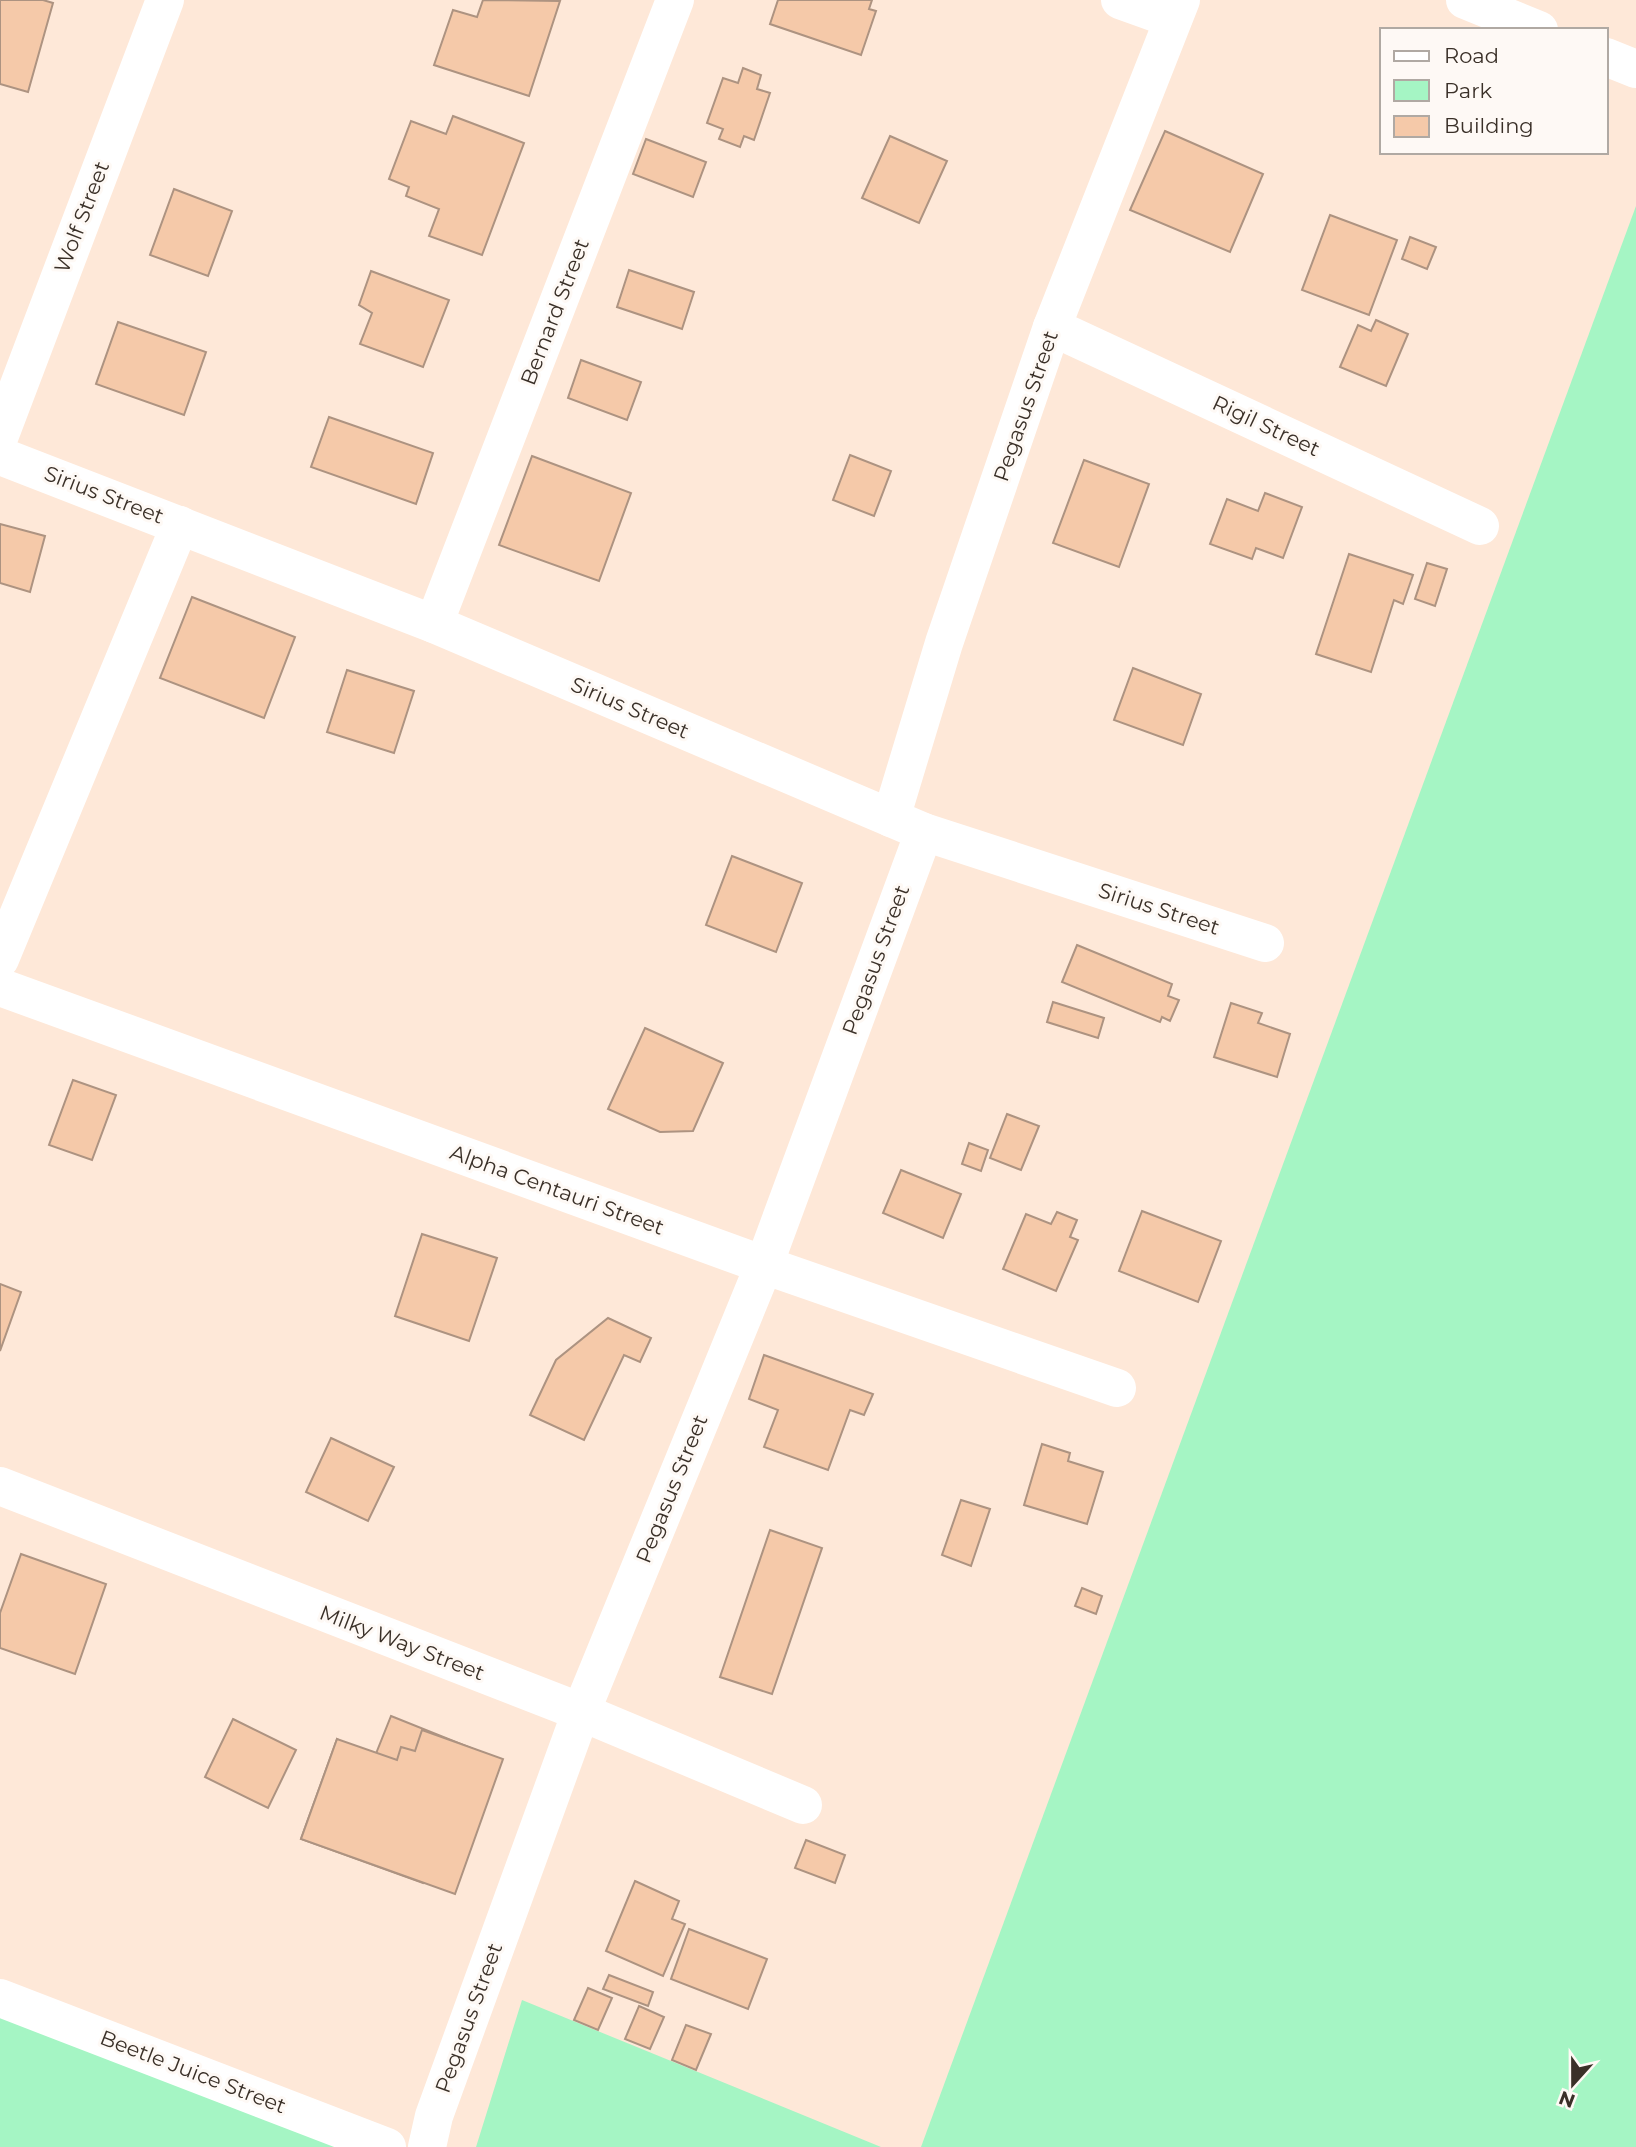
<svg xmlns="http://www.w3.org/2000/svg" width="1636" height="2147" font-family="Montserrat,sans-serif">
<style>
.green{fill:#a5f5c4}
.building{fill:#f5c9a9;stroke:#ad9381;stroke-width:2}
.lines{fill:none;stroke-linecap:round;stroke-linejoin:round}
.minor{stroke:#fff;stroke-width:38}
.tertiary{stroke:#fff;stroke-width:38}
.labels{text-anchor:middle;stroke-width:6;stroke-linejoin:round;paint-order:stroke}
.street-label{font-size:21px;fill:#3a3028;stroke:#fef9f5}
</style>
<rect width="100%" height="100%" fill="#fee8d8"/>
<!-- green -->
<g class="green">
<path d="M1636 206V2147H921Z"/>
<path d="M522 2000 881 2147H882H476Z"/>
<path d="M0 2009 367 2147H0Z"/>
</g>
<!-- building -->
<g class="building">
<path d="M0 0H43L53 3 28 92 0 84Z"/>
<path d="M483 0 560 1 529 96 434 65 453 10 477 17Z"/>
<path d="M778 0H872L869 9 876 11 861 55 770 24Z"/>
<path d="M743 68 761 75 757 89 770 93 754 140 744 136 740 147 719 139 723 129 707 123 723 78 738 83Z"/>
<path d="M453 116 524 143 482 255 429 236 439 209 406 196 409 187 389 179 411 121 446 134Z"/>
<path d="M1165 131 1263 174 1230 252 1130 210Z"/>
<path d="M890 136 947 161 919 223 862 198Z"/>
<path d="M646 139 706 162 693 197 633 174Z"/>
<path d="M174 189 232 211 208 276 150 255Z"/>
<path d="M1330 215 1397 240 1369 315 1302 290Z"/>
<path d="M1410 237 1436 247 1427 269 1402 259Z"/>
<path d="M629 270 694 292 682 329 617 307Z"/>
<path d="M371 271 449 300 423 367 360 344 372 313 359 305Z"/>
<path d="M1376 320 1408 334 1386 386 1340 367 1358 325 1371 331Z"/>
<path d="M118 322 206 352 184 415 96 384Z"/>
<path d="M581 360 641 382 627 420 568 398Z"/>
<path d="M329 417 433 453 416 504 311 467Z"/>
<path d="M850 455 891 471 874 516 833 500Z"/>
<path d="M532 456 631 493 599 581 499 545Z"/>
<path d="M1084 460 1149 484 1119 567 1053 543Z"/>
<path d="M1265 493 1302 507 1283 558 1256 548 1252 559 1210 544 1227 499 1258 511Z"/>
<path d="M0 524 45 536 30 592 0 583Z"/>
<path d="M1349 554 1413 575 1403 604 1394 600 1371 672 1316 654Z"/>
<path d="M1427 563 1447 569 1435 606 1415 599Z"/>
<path d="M192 597 295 637 264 718 160 678Z"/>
<path d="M1133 668 1201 694 1183 745 1114 720Z"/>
<path d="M347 670 414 691 394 753 327 732Z"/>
<path d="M732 856 802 883 776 952 706 925Z"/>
<path d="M1077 945 1172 984 1168 996 1179 1000 1170 1021 1162 1017 1160 1022 1062 982Z"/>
<path d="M1053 1002 1104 1018 1098 1038 1047 1022Z"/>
<path d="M1231 1003 1262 1013 1258 1023 1290 1034 1277 1077 1214 1057Z"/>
<path d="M645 1028 723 1063 693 1131 660 1132 608 1109Z"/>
<path d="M73 1080 116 1095 92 1160 49 1145Z"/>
<path d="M1007 1114 1039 1126 1021 1170 990 1158Z"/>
<path d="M969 1143 988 1150 981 1171 962 1164Z"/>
<path d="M901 1170 961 1194 943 1238 883 1213Z"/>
<path d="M1142 1211 1221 1241 1198 1302 1119 1271Z"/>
<path d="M1057 1212 1077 1220 1070 1237 1078 1240 1056 1291 1003 1269 1026 1214 1051 1224Z"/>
<path d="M422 1234 497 1258 469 1341 395 1316Z"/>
<path d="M0 1284 21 1292 0 1351Z"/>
<path d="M608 1318 651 1338 640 1362 624 1355 584 1440 530 1415 556 1360Z"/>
<path d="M764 1355 873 1394 864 1415 850 1410 828 1470 764 1447 778 1410 749 1399Z"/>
<path d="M331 1438 394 1467 368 1521 306 1492Z"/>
<path d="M1042 1444 1070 1453 1068 1461 1103 1472 1087 1524 1024 1505Z"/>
<path d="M961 1500 990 1509 971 1566 942 1555Z"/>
<path d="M770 1530 822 1548 772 1694 720 1677Z"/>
<path d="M21 1554 106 1584 75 1674 0 1648V1613Z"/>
<path d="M1082 1588 1102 1596 1096 1614 1075 1606Z"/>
<path d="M391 1716 476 1750 423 1883 301 1839 337 1739 373 1761Z"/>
<path d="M233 1719 296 1750 268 1808 205 1777Z"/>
<path d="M422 1730 503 1759 455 1894 301 1839 337 1739 397 1760 401 1747 415 1751Z"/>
<path d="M806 1840 845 1855 835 1883 795 1868Z"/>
<path d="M635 1881 679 1901 672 1919 685 1924 663 1976 606 1951Z"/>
<path d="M689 1929 767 1959 748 2009 671 1979Z"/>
<path d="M609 1975 653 1992 648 2006 603 1989Z"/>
<path d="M588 1988 612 1998 598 2030 574 2020Z"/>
<path d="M639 2006 664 2017 650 2049 625 2039Z"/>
<path d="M686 2025 711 2034 696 2070 672 2060Z"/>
</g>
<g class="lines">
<!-- minor -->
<g class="minor">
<path d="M1120 0 1173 19"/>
<path d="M1465 0 1539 30"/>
<path d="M1606 57 1636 69"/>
<path d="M1052 327 1480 526"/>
<path d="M0 435 165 0"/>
<path d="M0 456 434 624 924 832 1265 943"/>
<path d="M434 624 675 0"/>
<path d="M0 959 180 525"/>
<path d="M0 987 764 1265 1117 1388"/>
<path d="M0 1486 581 1712 803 1805"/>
</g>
<!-- tertiary -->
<g class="tertiary">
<path d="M891 818 944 643 1052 327 1181 0"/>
<path d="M0 1998 387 2147"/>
<path d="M427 2147 434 2116 581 1712 764 1265 924 832"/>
</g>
</g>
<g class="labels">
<!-- street labels -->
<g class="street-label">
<text transform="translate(82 217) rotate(-69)" y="7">Wolf Street</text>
<text transform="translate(555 312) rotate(-69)" y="7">Bernard Street</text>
<text transform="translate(1026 406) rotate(-71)" y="7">Pegasus Street</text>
<text transform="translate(1266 426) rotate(25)" y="7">Rigil Street</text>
<text transform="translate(104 495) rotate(21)" y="7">Sirius Street</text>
<text transform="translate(630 708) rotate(23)" y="7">Sirius Street</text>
<text transform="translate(1159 909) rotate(18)" y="7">Sirius Street</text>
<text transform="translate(876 960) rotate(-70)" y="7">Pegasus Street</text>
<text transform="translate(557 1190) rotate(20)" y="7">Alpha Centauri Street</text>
<text transform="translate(672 1489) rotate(-68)" y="7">Pegasus Street</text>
<text transform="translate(402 1643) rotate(21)" y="7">Milky Way Street</text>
<text transform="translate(469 2018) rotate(-70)" y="7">Pegasus Street</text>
<text transform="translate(193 2072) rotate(21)" y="7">Beetle Juice Street</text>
</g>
</g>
<!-- legend -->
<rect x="1380" y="28" width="228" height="126" fill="#fef9f5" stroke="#b0a9a3" stroke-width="2"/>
<rect x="1394" y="51" width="35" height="10" fill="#ffffff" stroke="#b0a9a3" stroke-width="2"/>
<text x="1444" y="63" font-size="21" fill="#3a3028">Road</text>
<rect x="1394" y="80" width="35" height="21" fill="#a5f5c4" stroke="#b0a9a3" stroke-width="2"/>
<text x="1444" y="98" font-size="21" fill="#3a3028">Park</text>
<rect x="1394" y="116" width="35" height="21" fill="#f5c9a9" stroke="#b0a9a3" stroke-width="2"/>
<text x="1444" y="133" font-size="21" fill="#3a3028">Building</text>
<!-- north arrow -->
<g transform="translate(1573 2084) rotate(201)" stroke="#fef9f5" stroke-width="5" paint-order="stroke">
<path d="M0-5L12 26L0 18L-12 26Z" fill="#3a3028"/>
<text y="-10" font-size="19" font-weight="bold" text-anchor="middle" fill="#3a3028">N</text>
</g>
</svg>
